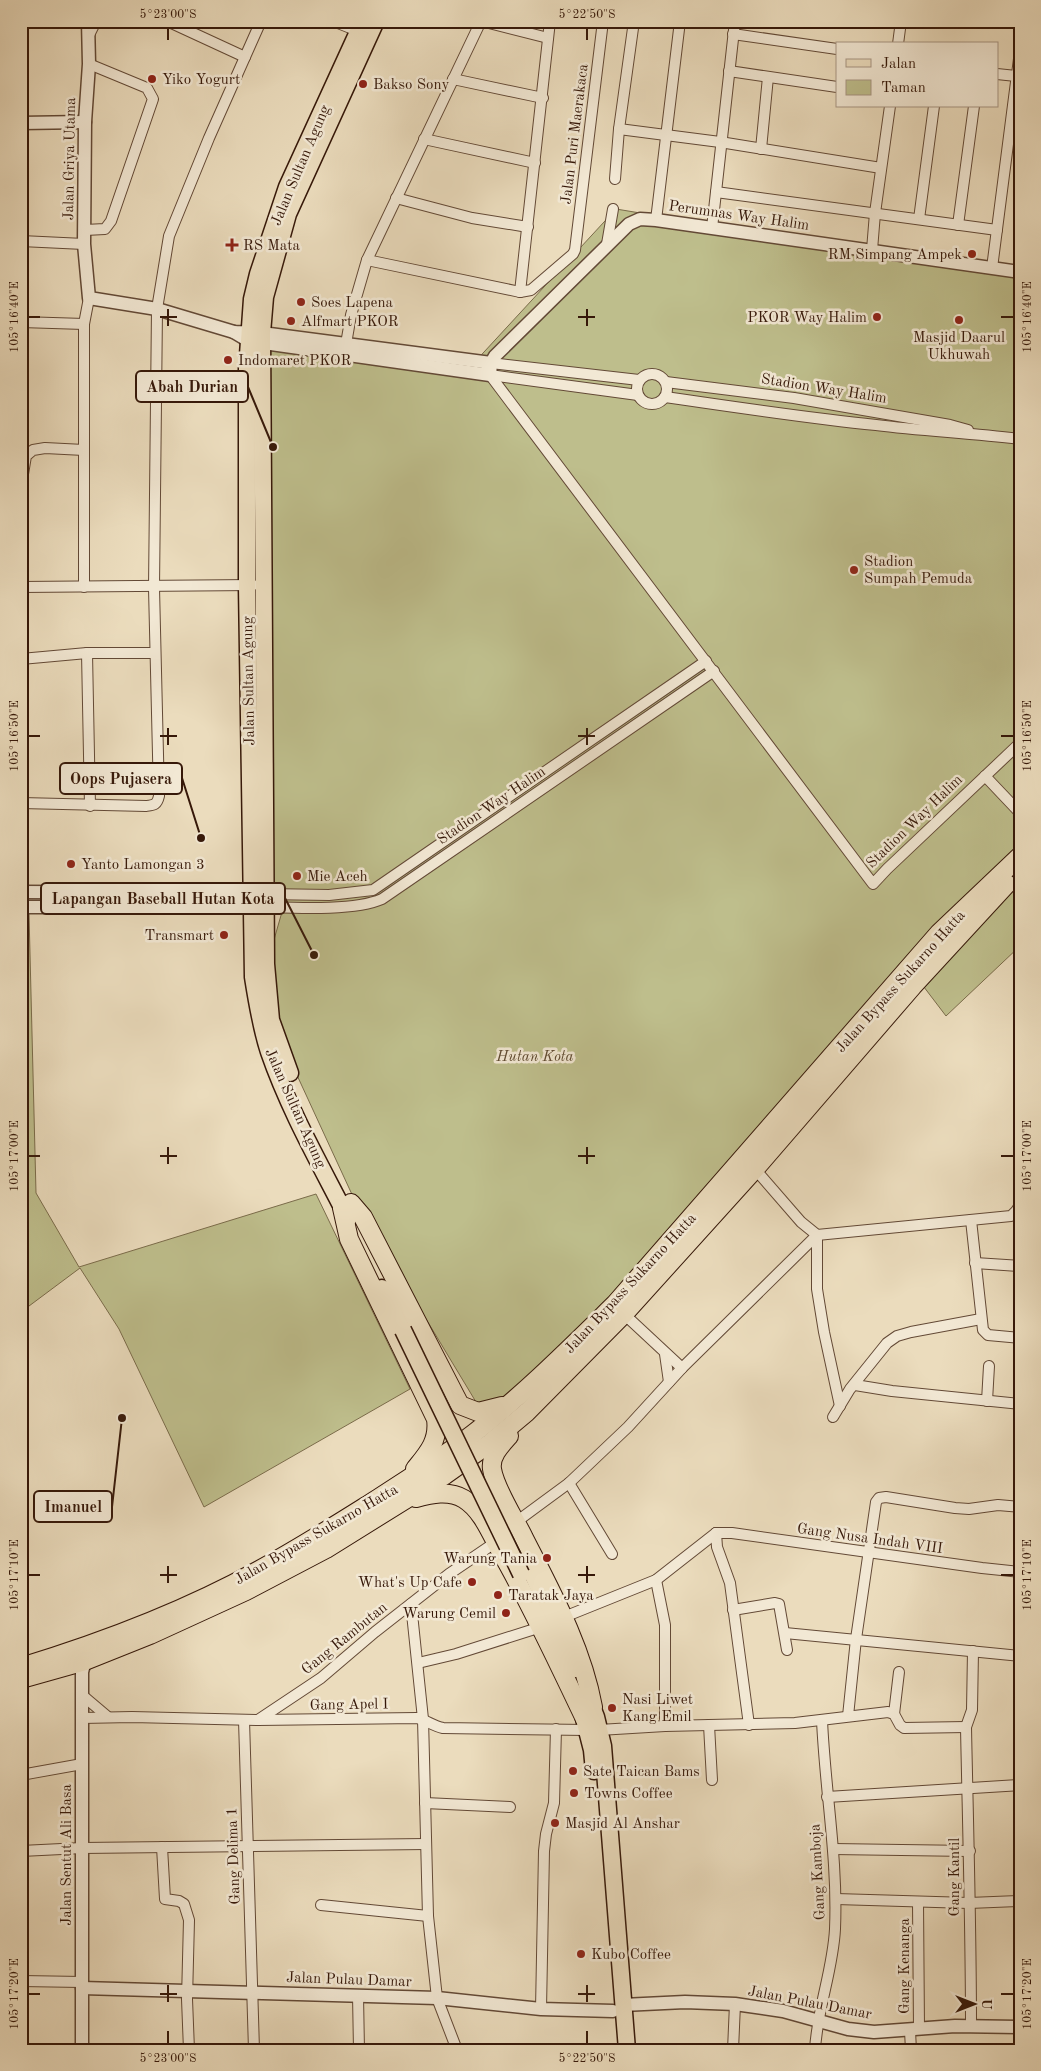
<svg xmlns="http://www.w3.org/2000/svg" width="1041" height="2071" font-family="'Old Standard TT',serif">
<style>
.green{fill:#bebe8c;stroke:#7a6b4a}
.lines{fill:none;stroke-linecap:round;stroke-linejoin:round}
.minor-casing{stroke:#634936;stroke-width:12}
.tertiary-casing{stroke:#634936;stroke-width:15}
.primary-casing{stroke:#361809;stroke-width:19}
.trunk-casing{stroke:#361809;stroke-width:20}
.minor{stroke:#f2e8d4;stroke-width:10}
.tertiary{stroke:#f2e8d4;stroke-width:12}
.primary{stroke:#ebdcbd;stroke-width:16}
.trunk{stroke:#ebdcbd;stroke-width:18}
.primary-bridge-casing{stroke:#361809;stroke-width:19;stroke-linecap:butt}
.primary-bridge{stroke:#ebdcbd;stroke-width:16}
.ticks{fill:none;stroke:#361809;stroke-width:2}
.poi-dot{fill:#8f2418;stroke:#f2e8d4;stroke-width:2}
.labels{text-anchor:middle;stroke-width:5;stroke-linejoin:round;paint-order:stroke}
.poi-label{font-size:15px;fill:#361809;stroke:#f2e8d4;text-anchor:start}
.street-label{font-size:15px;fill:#361809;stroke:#f2e8d4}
.park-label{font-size:15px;font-style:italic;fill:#5f4a30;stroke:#f2e8d4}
.leader{fill:none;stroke:#361809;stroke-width:2}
.callout-dot{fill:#361809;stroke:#f2e8d4;stroke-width:2}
.callout{fill:#f2e8d4;stroke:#361809;stroke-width:2}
.callout-label{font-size:16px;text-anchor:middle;font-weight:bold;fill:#361809}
.neatline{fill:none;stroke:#361809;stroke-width:2}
.ticks-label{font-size:12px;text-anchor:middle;fill:#361809}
</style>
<rect width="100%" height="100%" fill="#ebdcbd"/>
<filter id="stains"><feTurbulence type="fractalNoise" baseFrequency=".004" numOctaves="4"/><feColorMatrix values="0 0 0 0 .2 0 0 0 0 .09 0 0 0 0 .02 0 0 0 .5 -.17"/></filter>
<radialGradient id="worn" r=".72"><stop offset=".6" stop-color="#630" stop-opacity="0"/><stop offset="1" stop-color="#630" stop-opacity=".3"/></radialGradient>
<!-- green -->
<g class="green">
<path d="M616 209 840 246 1020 270V946L946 1016 911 970 705 1201 516 1391 479 1407 355 1201 272 1021 267 964 284 905 267 906 261 338 472 365Z"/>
<path d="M21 914H29L36 1193 79 1267 316 1194 410 1389 204 1507 119 1329 80 1268 21 1312Z"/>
</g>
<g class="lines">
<defs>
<g id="minor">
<path d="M167 21 245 57"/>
<path d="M333 21 363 33"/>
<path d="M481 21 548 38"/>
<path d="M1009 21 1020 23"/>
<path d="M733 34 837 49"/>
<path d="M88 37 96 21"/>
<path d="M898 44 901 21"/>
<path d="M729 71 837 87"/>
<path d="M997 74 1016 76"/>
<path d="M453 79 543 98"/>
<path d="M619 129 720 142 881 168"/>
<path d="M424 139 535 163"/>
<path d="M761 149 768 77"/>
<path d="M615 179 619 129 634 21"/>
<path d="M716 192 997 230"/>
<path d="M396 198 472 218 528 227"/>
<path d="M919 219 934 106"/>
<path d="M656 220 680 21"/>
<path d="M958 225 974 106"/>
<path d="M712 228 735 21"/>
<path d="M85 230 105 229 111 221 153 99 147 88 89 64"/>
<path d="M21 241 84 244"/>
<path d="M607 244 613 209"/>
<path d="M872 250 875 213 890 106"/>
<path d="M367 260 520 292 531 290 573 254 575 250 603 21"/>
<path d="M992 268 1020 51"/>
<path d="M520 292 550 21"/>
<path d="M21 322 84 324"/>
<path d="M346 344 351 315 367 260 481 21"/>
<path d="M491 363 639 380"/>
<circle cx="652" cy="389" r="15"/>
<path d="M490 375 873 884 887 869 1020 743"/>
<path d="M490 375 638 395"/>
<path d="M666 382 794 398 950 425 968 430"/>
<path d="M665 397C735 407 806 418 876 425 924 431 972 433 1020 439"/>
<path d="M21 580 23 474 26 456 33 450 45 448 84 450"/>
<path d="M21 587 253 585"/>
<path d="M84 587V324L89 298"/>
<path d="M87 653 90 806"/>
<path d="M21 659 87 653H155"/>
<path d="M985 776 1020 813"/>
<path d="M21 803 146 806C154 805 157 805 159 796L154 588 157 309 169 236 209 138 261 21"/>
<path d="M266 894 329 895 373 890 706 661"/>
<path d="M265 907C296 908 355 911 382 899L714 671"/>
<path d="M755 1169 801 1222 817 1235V1289L824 1332 840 1406"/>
<path d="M971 1220 983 1330 988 1335 1020 1338"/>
<path d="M975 1263 1020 1266"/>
<path d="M624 1314 682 1368"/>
<path d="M665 1354 669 1382"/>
<path d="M855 1385 892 1391 1020 1404"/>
<path d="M987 1401 989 1366"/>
<path d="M833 1417 850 1389 887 1343 897 1336 911 1332 981 1319"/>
<path d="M569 1483 612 1554"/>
<path d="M516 1522 569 1483 628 1427 682 1368 817 1235 1011 1216 1016 1211 1020 1205"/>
<path d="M716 1533H732L982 1568 1020 1572"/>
<path d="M716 1533 717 1547 730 1583 749 1725"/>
<path d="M656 1580 665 1625V1726"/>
<path d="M411 1604 423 1719 428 1916 437 1998 457 2050"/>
<path d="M733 1610 775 1603 779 1604 787 1650"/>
<path d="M564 1617 656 1580 716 1533"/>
<path d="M785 1633 1020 1656"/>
<path d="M418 1663 456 1654 541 1627"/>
<path d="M82 1695 108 1717"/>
<path d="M894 1714 899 1672"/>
<path d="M848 1716 856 1639 876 1502 879 1498 886 1497 955 1508 969 1509 998 1505 1020 1507"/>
<path d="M82 1718 132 1717 258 1720 417 1718C426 1720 433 1726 443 1728L587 1730"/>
<path d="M244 1720 254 2050"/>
<path d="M258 1720 321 1678 375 1632 449 1574 496 1542"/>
<path d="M709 1725 712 1780"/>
<path d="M599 1730 665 1726 795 1723 888 1712 894 1714 900 1725 904 1728 966 1727"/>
<path d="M21 1775 82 1764"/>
<path d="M827 1797 1020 1785"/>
<path d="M425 1803 510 1807"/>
<path d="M162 1847 165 1899 179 1901 184 1904 189 1920 187 1999 189 2050"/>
<path d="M833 1849 970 1851"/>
<path d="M21 1851 82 1848 426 1844"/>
<path d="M836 1899 969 1903 1020 1901"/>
<path d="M918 1902 919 2029"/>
<path d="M321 1905 428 1916"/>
<path d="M21 1981 82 1982"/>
<path d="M358 1995 359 2050"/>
<path d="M541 2009 544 1851 546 1834 554 1803 556 1729"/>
<path d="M971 2027C971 1927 968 1827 966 1727L972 1710 973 1651"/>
<path d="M910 2031 911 2050"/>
<path d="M733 2050 735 2004"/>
<path d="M815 2050C817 2009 833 1970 835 1929 838 1859 825 1790 822 1720"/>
</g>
<g id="tertiary">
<path d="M88 21 89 64 85 122 84 244 89 298 157 309 234 332 262 333 491 363"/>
<path d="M21 123 85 122"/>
<path d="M234 332 249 341 490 375 491 363 495 356 629 224 640 219 656 220 1020 272"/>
<path d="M21 892 252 893"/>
<path d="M21 907H252"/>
<path d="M82 1988 437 1998 541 2009 613 2011"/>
<path d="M623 2005 685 2002 735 2004 783 2011 848 2029 874 2032 955 2026 1020 2027"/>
<path d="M82 2050V1672L85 1661"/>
</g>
<g id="primary">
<path d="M290 1073 271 1020 266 964 262 333 265 297 288 214 376 21"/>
<path d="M348 1219C320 1164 289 1110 269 1052 261 1028 257 1002 253 977L247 586V369L252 299 258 274 287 187 363 21"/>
<path d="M382 1288 403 1330"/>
<path d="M530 1569 576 1669"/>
<path d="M587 1694 596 1717 603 1746 627 2050"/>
<path d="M581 1707 592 1750 594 1771"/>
</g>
<g id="trunk">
<path d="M351 1203 363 1217 460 1405 478 1412 502 1406"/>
<path d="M342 1208 349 1239 436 1419C439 1441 428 1453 415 1469"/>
<path d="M509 1436C501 1445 490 1456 492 1469 495 1489 515 1519 524 1538 552 1593 582 1647 593 1707"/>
<path d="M416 1498C431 1494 449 1490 464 1499 482 1510 491 1534 501 1552 532 1606 558 1663 585 1719"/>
<path d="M21 1667C103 1642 185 1611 259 1570 296 1550 331 1528 366 1506 402 1483 439 1460 473 1434 523 1395 569 1349 615 1304L939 933 1020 856"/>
<path d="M21 1679 85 1661 150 1635 246 1591 326 1549 445 1475 490 1443 527 1412 624 1314 755 1169 913 986 1007 884"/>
</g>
</defs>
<!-- minor casing -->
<use href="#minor" class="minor-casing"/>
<!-- tertiary casing -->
<use href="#tertiary" class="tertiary-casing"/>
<!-- primary casing -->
<use href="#primary" class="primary-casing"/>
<!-- trunk casing -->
<use href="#trunk" class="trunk-casing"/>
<!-- minor -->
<use href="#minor" class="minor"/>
<!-- tertiary -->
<use href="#tertiary" class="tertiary"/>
<!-- primary -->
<use href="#primary" class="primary"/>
<!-- trunk -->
<use href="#trunk" class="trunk"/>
<defs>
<path id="primary-bridge" d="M403 1330 521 1574"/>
</defs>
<!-- primary-bridge casing -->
<use href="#primary-bridge" class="primary-bridge-casing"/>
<!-- primary-bridge -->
<use href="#primary-bridge" class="primary-bridge"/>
</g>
<!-- ticks -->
<path class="ticks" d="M168 28V40M587 28V40M168 309V326M587 309V326M28 317H40M160 317H177M578 317H595M1001 317H1014M168 728V745M587 728V745M28 736H40M160 736H177M578 736H595M1001 736H1014M168 1147V1164M587 1147V1164M28 1156H40M160 1156H177M578 1156H595M1001 1156H1014M168 1566V1583M587 1566V1583M28 1575H40M160 1575H177M578 1575H595M1001 1575H1014M168 1985V2002M587 1985V2002M28 1994H40M160 1994H177M578 1994H595M1001 1994H1014M168 2031V2044M587 2031V2044"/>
<!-- markers -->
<g class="poi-dot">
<circle cx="152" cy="79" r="5"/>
<circle cx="363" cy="84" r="5"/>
<path d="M229.5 237.5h5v5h5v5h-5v5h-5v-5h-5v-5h5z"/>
<circle cx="972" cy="254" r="5"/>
<circle cx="301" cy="302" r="5"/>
<circle cx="877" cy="317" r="5"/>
<circle cx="959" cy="320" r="5"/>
<circle cx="291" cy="321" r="5"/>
<circle cx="228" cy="360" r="5"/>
<circle cx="854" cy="570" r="5"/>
<circle cx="71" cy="864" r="5"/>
<circle cx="297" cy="876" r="5"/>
<circle cx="224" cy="935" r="5"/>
<circle cx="547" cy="1558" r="5"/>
<circle cx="472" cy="1582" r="5"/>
<circle cx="498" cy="1595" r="5"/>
<circle cx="506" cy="1613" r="5"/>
<circle cx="612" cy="1708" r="5"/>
<circle cx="573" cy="1771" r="5"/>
<circle cx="574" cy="1793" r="5"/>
<circle cx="555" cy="1823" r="5"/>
<circle cx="581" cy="1954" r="5"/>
</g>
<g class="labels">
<!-- poi labels -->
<g class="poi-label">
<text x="162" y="84">Yiko Yogurt</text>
<text x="373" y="89">Bakso Sony</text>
<text x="243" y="250">RS Mata</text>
<text x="962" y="259" text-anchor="end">RM Simpang Ampek</text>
<text x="311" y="307">Soes Lapena</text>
<text x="867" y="322" text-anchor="end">PKOR Way Halim</text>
<text x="301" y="326">Alfmart PKOR</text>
<text x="959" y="342" text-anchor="middle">Masjid Daarul<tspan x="959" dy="17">Ukhuwah</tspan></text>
<text x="238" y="365">Indomaret PKOR</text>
<text x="864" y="566">Stadion<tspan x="864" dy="17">Sumpah Pemuda</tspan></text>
<text x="81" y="869">Yanto Lamongan 3</text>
<text x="307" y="881">Mie Aceh</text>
<text x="214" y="940" text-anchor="end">Transmart</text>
<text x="537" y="1563" text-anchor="end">Warung Tania</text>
<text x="462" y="1587" text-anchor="end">What's Up Cafe</text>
<text x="508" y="1600">Taratak Jaya</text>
<text x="496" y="1618" text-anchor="end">Warung Cemil</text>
<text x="622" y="1704">Nasi Liwet<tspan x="622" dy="17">Kang Emil</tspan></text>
<text x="583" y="1776">Sate Taican Bams</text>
<text x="584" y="1798">Towns Coffee</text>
<text x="565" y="1828">Masjid Al Anshar</text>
<text x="591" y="1959">Kubo Coffee</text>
</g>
<!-- street labels -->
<g class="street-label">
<text transform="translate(574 134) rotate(-83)" y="5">Jalan Puri Maerakaca</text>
<text transform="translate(69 159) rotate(-89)" y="5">Jalan Griya Utama</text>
<text transform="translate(300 165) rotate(-67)" y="5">Jalan Sultan Agung</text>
<text transform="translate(739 215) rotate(8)" y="5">Perumnas Way Halim</text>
<text transform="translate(824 388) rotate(9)" y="5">Stadion Way Halim</text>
<text transform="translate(248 681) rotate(-91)" y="5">Jalan Sultan Agung</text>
<text transform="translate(491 805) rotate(-34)" y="5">Stadion Way Halim</text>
<text transform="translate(914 821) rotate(-44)" y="5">Stadion Way Halim</text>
<text transform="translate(900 981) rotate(-48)" y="5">Jalan Bypass Sukarno Hatta</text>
<text transform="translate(296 1108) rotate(66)" y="5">Jalan Sultan Agung</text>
<text transform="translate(630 1283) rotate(-47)" y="5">Jalan Bypass Sukarno Hatta</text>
<text transform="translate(316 1534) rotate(-30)" y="5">Jalan Bypass Sukarno Hatta</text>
<text transform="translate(870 1538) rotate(8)" y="5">Gang Nusa Indah VIII</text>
<text transform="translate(344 1638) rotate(-39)" y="5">Gang Rambutan</text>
<text transform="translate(349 1704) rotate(-1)" y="5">Gang Apel I</text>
<text transform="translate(66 1855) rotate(-90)" y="5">Jalan Sentut Ali Basa</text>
<text transform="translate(233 1856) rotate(-92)" y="5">Gang Delima 1</text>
<text transform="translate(817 1872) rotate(-93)" y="5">Gang Kamboja</text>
<text transform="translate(954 1877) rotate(-90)" y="5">Gang Kantil</text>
<text transform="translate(904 1966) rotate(-90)" y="5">Gang Kenanga</text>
<text transform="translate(349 1979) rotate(2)" y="5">Jalan Pulau Damar</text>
<text transform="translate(810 2002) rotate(11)" y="5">Jalan Pulau Damar</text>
</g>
<!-- park labels -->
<g class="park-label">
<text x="535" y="1061">Hutan Kota</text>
</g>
</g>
<!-- callouts -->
<path class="leader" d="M273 447L248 387M201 838L182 778M314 955L285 898M122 1418L112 1507"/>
<g class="callout-dot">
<circle cx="273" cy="447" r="5"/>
<circle cx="201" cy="838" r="5"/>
<circle cx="314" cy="955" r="5"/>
<circle cx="122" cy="1418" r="5"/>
</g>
<g class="callout">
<rect x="136" y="371" width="112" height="31" rx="5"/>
<rect x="60" y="763" width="122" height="31" rx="5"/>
<rect x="41" y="883" width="244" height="31" rx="5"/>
<rect x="34" y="1491" width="78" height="31" rx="5"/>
</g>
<g class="callout-label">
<text x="192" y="392">Abah Durian</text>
<text x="121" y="784">Oops Pujasera</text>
<text x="163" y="904">Lapangan Baseball Hutan Kota</text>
<text x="73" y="1512">Imanuel</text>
</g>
<!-- margin -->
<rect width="1041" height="2071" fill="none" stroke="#ebdcbd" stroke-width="55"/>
<!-- legend -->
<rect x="836" y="42" width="162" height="65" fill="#f2e8d4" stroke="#a79583"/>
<rect x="846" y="59" width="25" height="8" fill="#ebdcbd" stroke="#a79583"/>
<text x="881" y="68" font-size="15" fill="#361809">Jalan</text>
<rect x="846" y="80" width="25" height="15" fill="#bebe8c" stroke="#a79583"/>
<text x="881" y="92" font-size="15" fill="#361809">Taman</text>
<!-- north arrow -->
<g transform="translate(974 2004) rotate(90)" stroke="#f2e8d4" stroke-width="4" paint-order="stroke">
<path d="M0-4L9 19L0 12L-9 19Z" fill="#361809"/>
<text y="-8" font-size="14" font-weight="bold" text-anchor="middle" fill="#361809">U</text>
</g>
<rect x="28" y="28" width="986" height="2016" class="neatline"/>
<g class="ticks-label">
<text x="168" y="18">5°23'00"S</text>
<text x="587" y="18">5°22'50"S</text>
<text transform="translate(1027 317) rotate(-90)" y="4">105°16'40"E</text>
<text transform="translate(14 317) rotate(-90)" y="4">105°16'40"E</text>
<text transform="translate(14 736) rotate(-90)" y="4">105°16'50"E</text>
<text transform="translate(1027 736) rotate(-90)" y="4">105°16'50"E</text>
<text transform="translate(1027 1156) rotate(-90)" y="4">105°17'00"E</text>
<text transform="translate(14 1156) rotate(-90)" y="4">105°17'00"E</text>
<text transform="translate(14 1575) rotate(-90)" y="4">105°17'10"E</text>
<text transform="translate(1027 1575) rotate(-90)" y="4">105°17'10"E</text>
<text transform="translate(1027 1994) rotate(-90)" y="4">105°17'20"E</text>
<text transform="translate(14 1994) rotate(-90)" y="4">105°17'20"E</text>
<text x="168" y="2062">5°23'00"S</text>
<text x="587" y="2062">5°22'50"S</text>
</g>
<rect width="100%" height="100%" filter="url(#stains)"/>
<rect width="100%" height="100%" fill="url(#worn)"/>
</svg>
